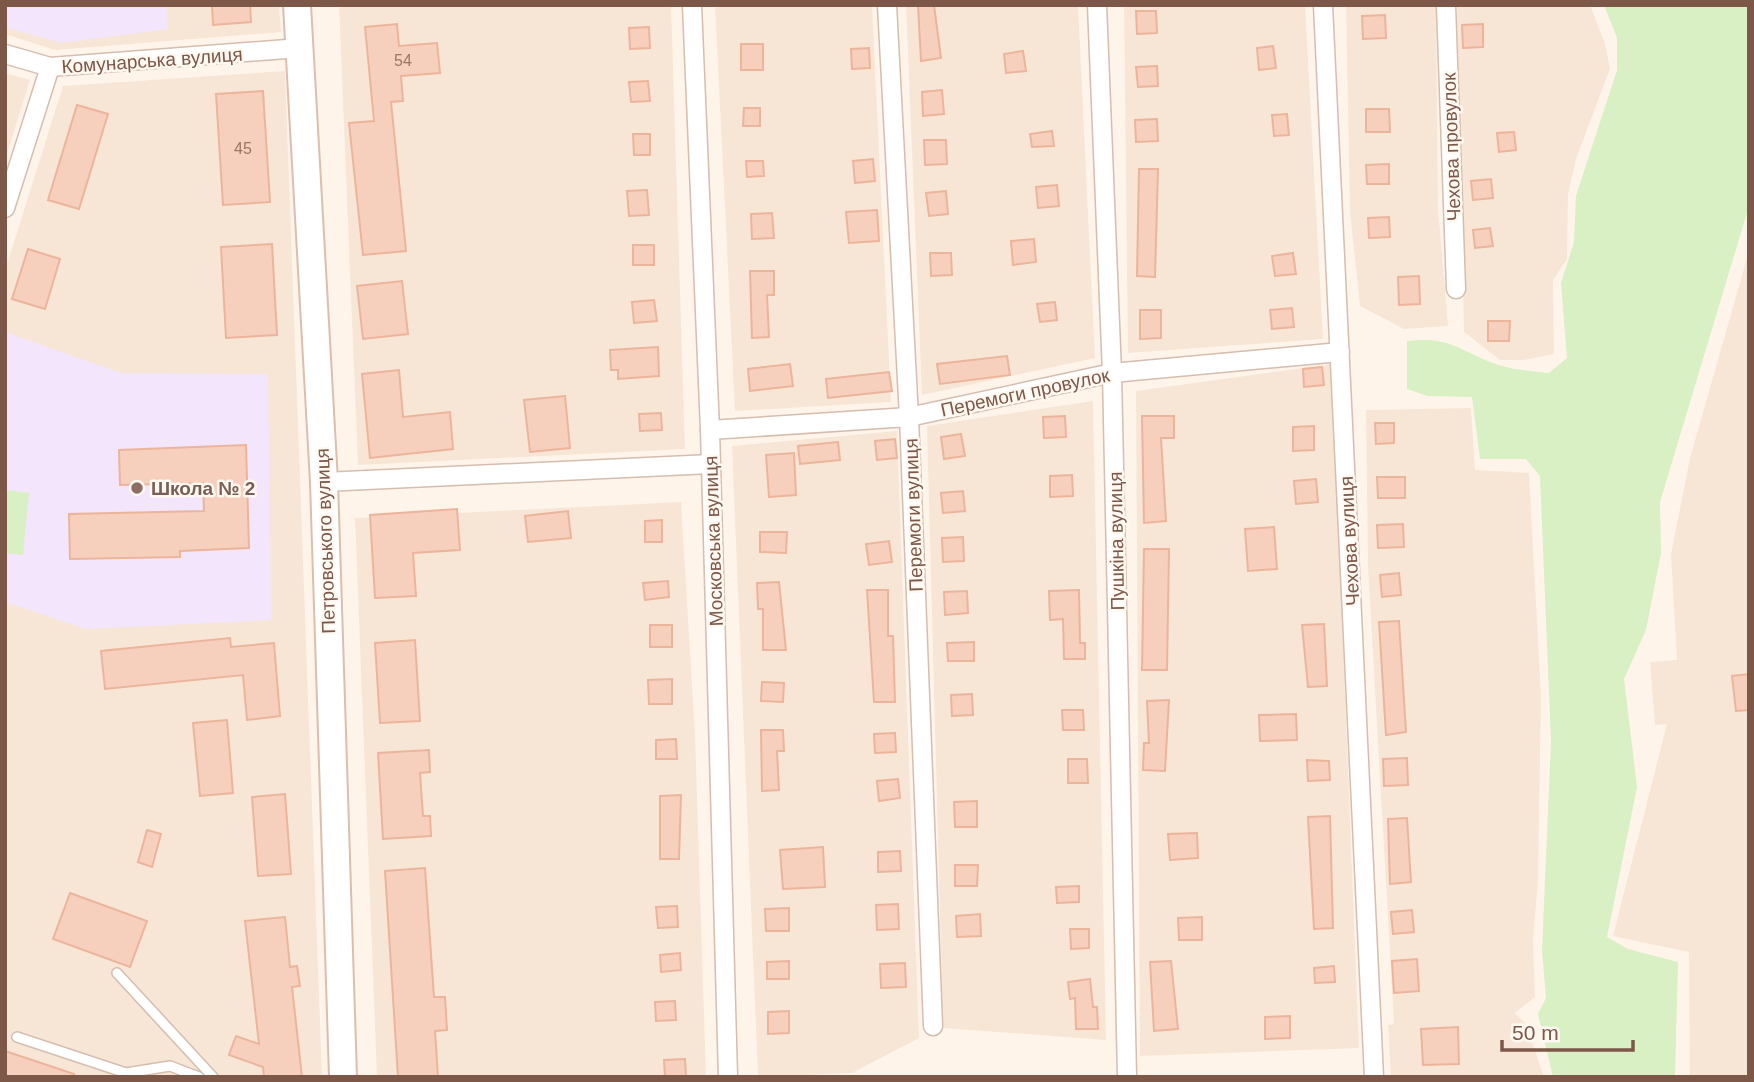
<svg xmlns="http://www.w3.org/2000/svg" width="1754" height="1082" font-family="Arial,sans-serif">
<style>
.residential{fill:#f7e6d6}
.education{fill:#f2e5fc}
.green{fill:#d9efc4}
.building{fill:#f7d0bd;stroke:#ecb49b;stroke-width:2}
.lines{fill:none;stroke-linecap:round;stroke-linejoin:round}
.service-casing{stroke:#d5bdaf;stroke-width:12}
.minor-casing{stroke:#d5bdaf;stroke-width:21}
.secondary-casing{stroke:#dbbeae;stroke-width:30}
.service{stroke:#fff;stroke-width:9}
.minor{stroke:#fff;stroke-width:18}
.secondary{stroke:#fff;stroke-width:26}
.education-dot{fill:#8d6e63;stroke:#fff9f1;stroke-width:2.5}
.labels{text-anchor:middle;stroke-width:5;stroke-linejoin:round;paint-order:stroke}
.number-label{font-size:16px;fill:#9c7565}
.street-label{font-size:19px;fill:#7d5748;stroke:#fff9f1}
.education-label{font-size:19px;font-weight:bold;fill:#785e54;stroke:#fff9f1;text-anchor:start}
</style>
<rect width="100%" height="100%" fill="#fff4e9"/>
<!-- residential -->
<g class="residential">
<path d="M5 5H279L281 32 55 50 5 34Z"/>
<path d="M339 5H671L685 449 358 465Z"/>
<path d="M715 5H872L891 402 735 411Z"/>
<path d="M906 5H1078L1095 358 922 395Z"/>
<path d="M1124 5H1305L1323 339 1128 353Z"/>
<path d="M1346 5H1436L1438 208 1448 326 1404 329 1360 306 1350 211Z"/>
<path d="M1457 5H1590L1605 44 1610 69 1576 159 1568 195 1567 259 1553 280 1554 354 1524 360H1500L1464 332Z"/>
<path d="M285 71 322 1077H5V271L63 86Z"/>
<path d="M5 73 30 80 5 160Z"/>
<path d="M1749 251V1077H1690L1689 952 1613 936 1667 724 1655 725 1650 662 1677 660 1671 554 1690 458Z"/>
<path d="M1332 364 1359 1048 1140 1056 1136 391Z"/>
<path d="M1093 401 1106 1040 943 1028 927 426Z"/>
<path d="M1471 408 1475 470 1529 473 1541 695 1538 881 1533 940 1535 997 1515 1013 1526 1024 1544 1077H1391L1388 1025 1394 1024 1368 566 1366 410Z"/>
<path d="M897 431 919 1038 852 1073 758 1077 732 446Z"/>
<path d="M681 502 695 735 706 1077H377L355 518Z"/>
</g>
<!-- education -->
<g class="education">
<path d="M5 5H166L168 29 61 43 5 27Z"/>
<path d="M5 332 121 373 268 374 271 620 86 629 5 602Z"/>
</g>
<!-- green -->
<g class="green">
<path d="M1604 5H1749V206L1660 502 1661 553 1646 630 1624 679 1637 787 1607 937 1628 949 1678 962 1675 1077H1553L1538 1014 1546 998 1542 951 1551 741 1540 476 1526 459H1480L1472 397 1428 396 1407 389V341C1445 337 1452 345 1485 360 1506 369 1527 371 1549 373L1567 358 1561 283 1574 242 1576 196 1617 70V38Z"/>
<path d="M5 490 29 493 23 555 5 553Z"/>
</g>
<!-- building -->
<g class="building">
<path d="M212 5H250L251 22 213 25Z"/>
<path d="M918 5H934L941 58 921 61Z"/>
<path d="M1136 11H1156L1157 33 1137 34Z"/>
<path d="M1385 15 1386 38 1363 39 1362 16Z"/>
<path d="M397 24 399 46 437 43 440 73 401 76 403 101 391 102 406 251 363 255 349 123 374 121 365 27Z"/>
<path d="M1483 24V47L1463 48 1462 25Z"/>
<path d="M649 27 650 48 630 49 629 28Z"/>
<rect x="741" y="44" width="22" height="26"/>
<path d="M1273 46 1276 68 1259 70 1257 48Z"/>
<path d="M869 48 870 68 852 69 851 49Z"/>
<path d="M1023 51 1026 71 1006 73 1004 54Z"/>
<path d="M1157 66 1158 86 1138 87 1136 67Z"/>
<path d="M648 81 650 101 631 102 629 82Z"/>
<path d="M942 90 944 114 923 116 922 92Z"/>
<path d="M263 91 270 202 223 205 216 94Z"/>
<path d="M77 105 108 114 79 209 48 200Z"/>
<path d="M744 108H760V126H743Z"/>
<path d="M1366 109H1389L1390 132H1366Z"/>
<path d="M1287 114 1289 135 1274 136 1272 115Z"/>
<path d="M1157 119 1158 141 1136 142 1135 120Z"/>
<path d="M1052 131 1054 146 1032 147 1030 134Z"/>
<path d="M1514 132 1516 150 1499 152 1497 133Z"/>
<path d="M633 134H650V155H634Z"/>
<path d="M924 140H946L947 164 925 165Z"/>
<path d="M873 159 875 181 855 183 853 161Z"/>
<path d="M746 161H763L764 176 747 177Z"/>
<path d="M1389 164V184H1367L1366 165Z"/>
<path d="M1139 169H1158L1155 277 1137 276Z"/>
<path d="M1491 179 1493 198 1473 200 1471 181Z"/>
<path d="M1057 185 1059 206 1038 208 1036 187Z"/>
<path d="M647 190 649 215 629 216 627 191Z"/>
<path d="M946 191 948 214 929 216 926 193Z"/>
<path d="M877 210 879 241 849 243 846 212Z"/>
<path d="M772 213 774 238 752 239 751 214Z"/>
<path d="M1389 217 1390 237 1369 238 1368 218Z"/>
<path d="M1490 228 1493 246 1475 248 1473 230Z"/>
<path d="M1034 239 1036 262 1013 265 1011 241Z"/>
<path d="M272 244 277 335 226 338 221 247Z"/>
<rect x="633" y="245" width="21" height="20"/>
<path d="M28 249 60 259 45 309 12 299Z"/>
<path d="M930 253H951L952 275 931 276Z"/>
<path d="M1293 253 1296 274 1275 276 1272 256Z"/>
<path d="M750 271H774V295H767L769 337 752 338Z"/>
<path d="M1419 276 1420 304 1399 305 1398 277Z"/>
<path d="M402 281 408 334 363 339 357 286Z"/>
<path d="M654 300 657 321 634 323 632 302Z"/>
<path d="M1055 302 1057 320 1040 322 1037 304Z"/>
<path d="M1292 308 1294 327 1272 329 1270 310Z"/>
<path d="M1140 310H1161V338L1140 339Z"/>
<path d="M1488 321H1510L1509 341H1488Z"/>
<path d="M658 347 659 376 618 379V370H611L610 350Z"/>
<path d="M1007 356 1010 375 940 384 937 364Z"/>
<path d="M790 364 793 386 750 391 748 369Z"/>
<path d="M1322 367 1324 385 1304 387 1303 369Z"/>
<path d="M399 370 403 417 450 412 453 449 370 458 362 374Z"/>
<path d="M889 372 892 391 828 398 826 379Z"/>
<path d="M565 396 570 448 530 452 524 400Z"/>
<path d="M661 413 662 430 640 431 639 414Z"/>
<path d="M1065 416 1066 437 1044 438 1043 417Z"/>
<path d="M1142 416H1174V438H1161L1166 521 1144 523Z"/>
<path d="M1375 423H1394V443L1376 444Z"/>
<path d="M1314 426V450L1293 451V427Z"/>
<path d="M961 434 965 456 944 459 941 437Z"/>
<path d="M895 439 897 458 877 460 875 441Z"/>
<path d="M838 442 840 460 800 464 798 446Z"/>
<path d="M246 445 249 548 180 551V557L70 559 69 514 204 511 203 483 120 485 119 450Z"/>
<path d="M794 453 796 495 769 497 766 455Z"/>
<path d="M1072 475 1073 496 1050 497V476Z"/>
<path d="M1377 477H1405V498H1378Z"/>
<path d="M1316 479 1318 502 1296 504 1294 481Z"/>
<path d="M963 491 965 511 943 513 941 493Z"/>
<path d="M457 509 460 550 413 553 416 596 375 598 370 515Z"/>
<path d="M568 511 571 538 528 542 525 516Z"/>
<path d="M662 520V542H645V521Z"/>
<path d="M1403 524 1404 547 1378 548 1377 525Z"/>
<path d="M1274 527 1277 569 1248 571 1245 529Z"/>
<path d="M760 532H787L786 553 760 552Z"/>
<path d="M963 537 964 561 943 562 942 538Z"/>
<path d="M889 541 892 562 869 565 866 544Z"/>
<path d="M1144 549H1169L1167 670H1142Z"/>
<path d="M1399 573 1401 595 1382 597 1380 575Z"/>
<path d="M668 581 669 597 645 600 643 583Z"/>
<path d="M779 582 786 650H763V609H758L757 583Z"/>
<path d="M867 590H888V636H893L895 702H874Z"/>
<path d="M1079 590 1080 643H1085V659H1064L1063 619 1050 620 1049 591Z"/>
<path d="M967 591 968 613 945 615 944 592Z"/>
<path d="M1399 621 1406 732 1386 735 1379 622Z"/>
<path d="M1324 624 1327 686 1308 687 1302 625Z"/>
<rect x="650" y="625" width="22" height="22"/>
<path d="M230 638 231 647 274 643 280 716 247 720 243 675 105 689 101 651Z"/>
<path d="M415 640 420 721 380 723 375 643Z"/>
<path d="M974 642V661H948L947 643Z"/>
<path d="M1749 674V710L1736 711 1732 676Z"/>
<path d="M672 679V704H649L648 680Z"/>
<path d="M762 682 784 683 783 702 761 701Z"/>
<path d="M972 694 973 715 952 716 951 695Z"/>
<path d="M1169 700 1165 771 1143 770 1144 743H1149L1147 701Z"/>
<path d="M1062 710H1083L1084 730H1063Z"/>
<path d="M1296 714 1297 740 1260 741 1259 715Z"/>
<path d="M227 720 233 793 200 796 193 723Z"/>
<path d="M761 730H783L784 751H777L779 790 762 791Z"/>
<path d="M895 733 896 752 875 753 874 734Z"/>
<path d="M676 739 677 759H656V740Z"/>
<path d="M429 750 430 772 420 773 423 816H430L431 836 383 839 378 753Z"/>
<path d="M1407 758 1408 785 1384 786 1383 759Z"/>
<path d="M1068 759H1087L1088 783H1068Z"/>
<path d="M1307 760 1329 761 1330 780 1308 781Z"/>
<path d="M898 779 900 798 879 801 877 781Z"/>
<path d="M285 794 291 874 258 876 252 797Z"/>
<path d="M681 795 679 859H660V796Z"/>
<path d="M977 801V827H955L954 802Z"/>
<path d="M1330 816 1333 928 1314 929 1308 817Z"/>
<path d="M1407 818 1411 882 1390 884 1388 819Z"/>
<path d="M147 830 161 834 152 867 138 862Z"/>
<path d="M1197 833 1198 858 1170 860 1168 834Z"/>
<path d="M823 847 825 887 783 889 780 850Z"/>
<path d="M900 851 901 871 878 872V852Z"/>
<path d="M955 865H978L977 886H955Z"/>
<path d="M425 868 434 997H445L447 1030 435 1031 438 1077H398L385 871Z"/>
<path d="M1079 886V902L1057 903 1056 887Z"/>
<path d="M70 893 147 921 130 967 53 939Z"/>
<path d="M898 904 899 929 877 930 876 905Z"/>
<path d="M677 906 678 927 658 928 656 907Z"/>
<path d="M789 908V931H766L765 909Z"/>
<path d="M1412 910 1414 932 1393 934 1391 912Z"/>
<path d="M980 914 981 936 957 937 956 916Z"/>
<path d="M285 917 290 967 297 966 300 986 292 987 302 1077H264L263 1067 229 1055 236 1036 259 1044 245 921Z"/>
<path d="M1202 917V940H1179L1178 918Z"/>
<path d="M1070 929H1089V948L1071 949Z"/>
<path d="M680 953 681 970 661 972 660 955Z"/>
<path d="M1417 959 1419 991 1394 993 1392 961Z"/>
<path d="M789 961V979H767V962Z"/>
<path d="M1171 961 1178 1029 1154 1031 1150 962Z"/>
<path d="M905 963 906 987 881 988 880 964Z"/>
<path d="M1334 966 1335 982 1315 983 1314 968Z"/>
<path d="M1090 979 1093 1007H1097L1098 1029H1076L1075 998 1070 999 1068 982Z"/>
<path d="M675 1001 676 1020 656 1021 655 1002Z"/>
<path d="M789 1011V1033L768 1034V1012Z"/>
<path d="M1290 1016V1038L1265 1039V1017Z"/>
<path d="M1458 1027 1459 1064 1423 1065 1421 1029Z"/>
<path d="M5 1051 74 1074V1077H5Z"/>
<path d="M685 1059 686 1077H665L664 1060Z"/>
</g>
<g class="lines">
<defs>
<g id="service">
<path d="M117 973 213 1077"/>
<path d="M17 1037 126 1073 170 1066 199 1077"/>
</g>
<g id="minor">
<path d="M692 5 710 430 728 1077"/>
<path d="M887 5 909 417 933 1026"/>
<path d="M1097 5 1112 373 1127 1077"/>
<path d="M1323 5 1374 1077"/>
<path d="M1446 5 1456 289"/>
<path d="M5 54 50 67 300 48"/>
<path d="M5 208 50 67"/>
<path d="M710 430 909 417 1112 373 1340 352"/>
<path d="M324 482 711 464"/>
</g>
<path id="secondary" d="M297 5 324 482 343 1077"/>
</defs>
<!-- service casing -->
<use href="#service" class="service-casing"/>
<!-- minor casing -->
<use href="#minor" class="minor-casing"/>
<!-- secondary casing -->
<use href="#secondary" class="secondary-casing"/>
<!-- service -->
<use href="#service" class="service"/>
<!-- minor -->
<use href="#minor" class="minor"/>
<!-- secondary -->
<use href="#secondary" class="secondary"/>
</g>
<!-- markers -->
<circle class="education-dot" cx="137" cy="488" r="7"/>
<g class="labels">
<!-- number labels -->
<g class="number-label">
<text x="403" y="66">54</text>
<text x="243" y="154">45</text>
</g>
<!-- street labels -->
<g class="street-label">
<text transform="translate(152 60) rotate(-4)" y="7">Комунарська вулиця</text>
<text transform="translate(1451 147) rotate(-92)" y="7">Чехова провулок</text>
<text transform="translate(1025 392) rotate(-12)" y="7">Перемоги провулок</text>
<text transform="translate(913 515) rotate(-92)" y="7">Перемоги вулиця</text>
<text transform="translate(325 541) rotate(-92)" y="7">Петровського вулиця</text>
<text transform="translate(713 541) rotate(-92)" y="7">Московська вулиця</text>
<text transform="translate(1116 541) rotate(-91)" y="7">Пушкіна вулиця</text>
<text transform="translate(1349 541) rotate(-93)" y="7">Чехова вулиця</text>
</g>
<!-- education labels -->
<g class="education-label">
<text x="151" y="495">Школа № 2</text>
</g>
</g>
<!-- border -->
<rect width="1754" height="1082" fill="none" stroke="#7d5748" stroke-width="14"/>
<!-- scale -->
<path d="M1502 1040v10h131v-10" fill="none" stroke="#7d5748" stroke-width="3.5"/>
<text x="1512" y="1040" font-size="21" fill="#7d5748" stroke="#fff9f1" stroke-width="5" paint-order="stroke">50 m</text>
</svg>
